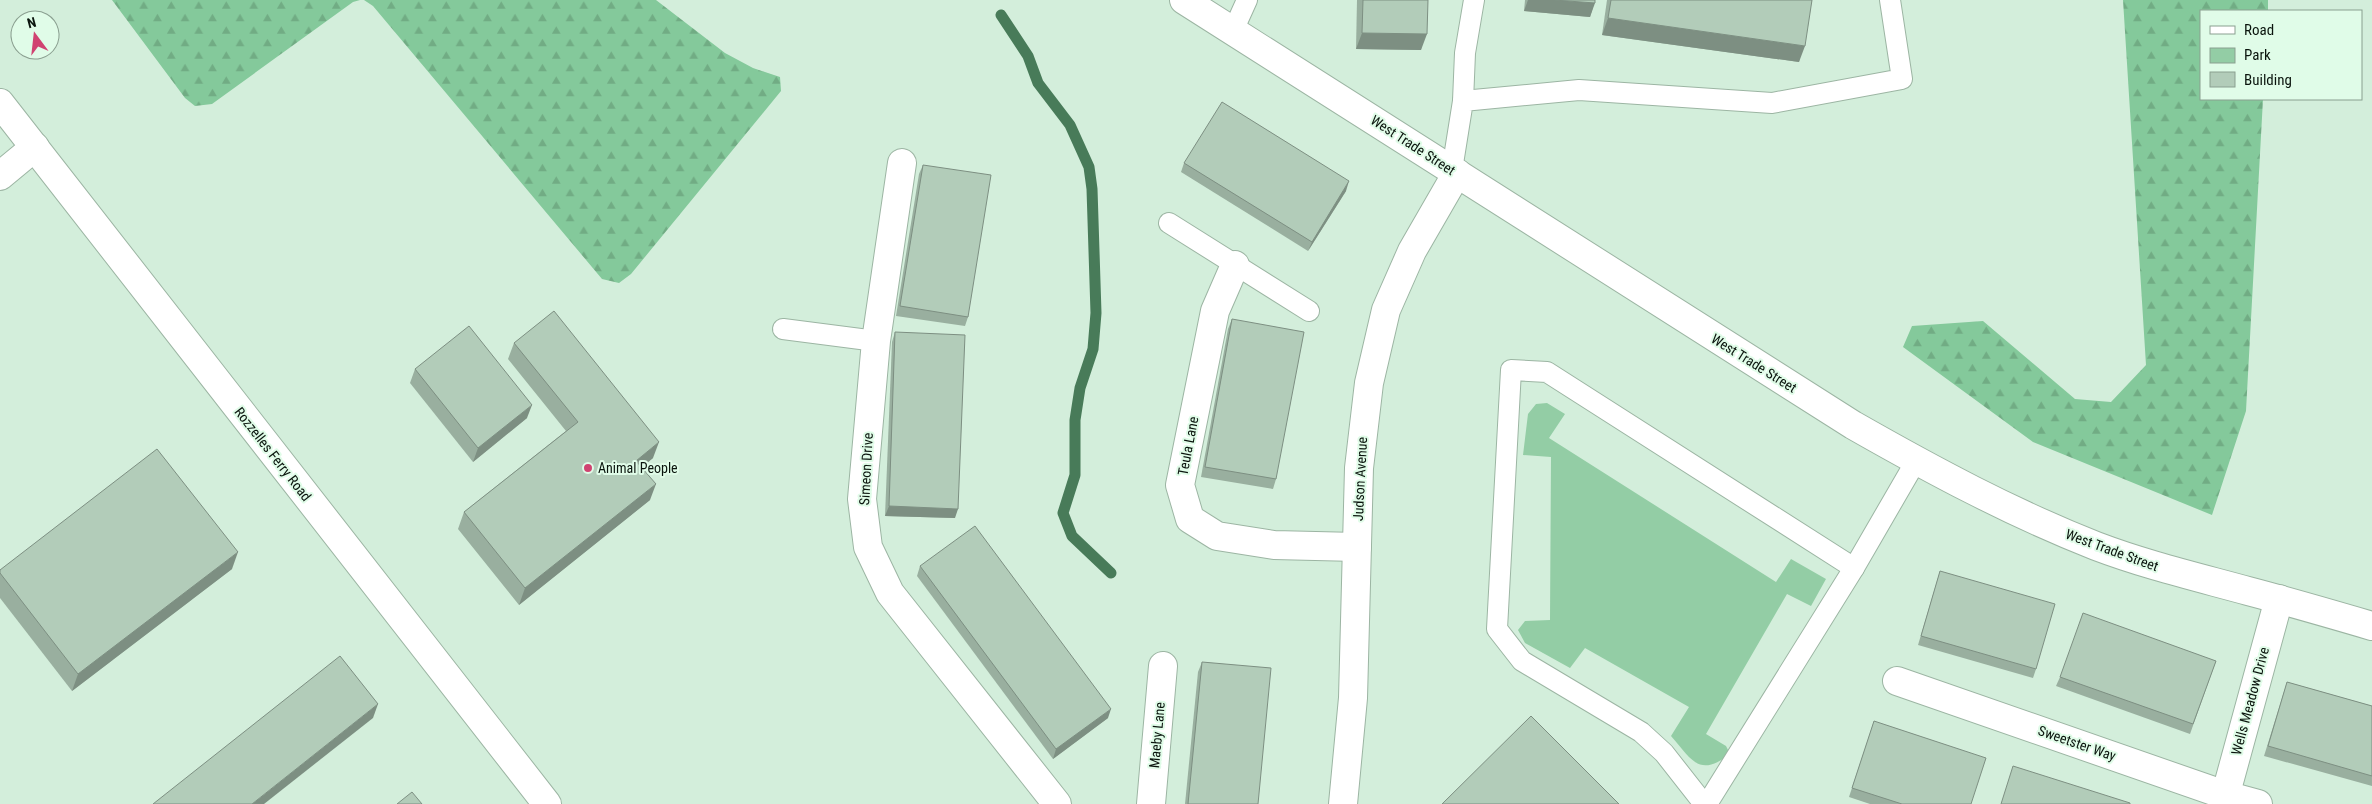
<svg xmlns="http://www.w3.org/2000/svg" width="2372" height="804" font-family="'Roboto Condensed',sans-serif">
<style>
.green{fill:#93cda5}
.forest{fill:url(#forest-firs)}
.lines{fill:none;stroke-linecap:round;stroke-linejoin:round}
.stream{stroke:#487b59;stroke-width:11}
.service-casing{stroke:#9cb5a3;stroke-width:22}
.minor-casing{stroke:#9cb5a3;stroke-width:30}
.tertiary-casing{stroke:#9cb5a3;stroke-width:30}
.service{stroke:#fff;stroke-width:20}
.minor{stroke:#fff;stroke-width:28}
.tertiary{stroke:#fff;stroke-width:28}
.wall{fill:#99af9f}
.shaded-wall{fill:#7d8f82}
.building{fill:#b2ccb9;stroke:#7d8f82}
.poi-dot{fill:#d04371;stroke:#e0fce8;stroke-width:2}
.labels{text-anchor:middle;stroke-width:4;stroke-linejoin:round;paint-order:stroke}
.street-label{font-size:14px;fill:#0a140d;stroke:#e0fce8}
.poi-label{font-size:14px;fill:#0a140d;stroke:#e0fce8;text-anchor:start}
</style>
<defs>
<pattern id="forest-firs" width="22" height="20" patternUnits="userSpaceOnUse" patternTransform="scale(1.25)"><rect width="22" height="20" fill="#84c99b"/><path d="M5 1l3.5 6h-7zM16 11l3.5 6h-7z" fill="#71ac84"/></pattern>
</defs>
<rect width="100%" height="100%" fill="#d3eedb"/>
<!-- green -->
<path class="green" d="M1547 403 1565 414 1549 438 1776 582 1791 559 1826 579 1811 606 1787 594 1706 734 1726 746 1730 754C1699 778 1692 760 1671 736L1689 707 1585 648 1570 668 1525 643 1518 630 1525 621 1550 620 1551 457 1523 455 1528 414 1536 404Z"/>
<!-- forest -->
<g class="forest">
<path d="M112 0H360L353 2 212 104 195 106 185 98Z"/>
<path d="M364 0H656L725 53 753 68 780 77 781 91 631 274 619 283 602 279 373 6Z"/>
<path d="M2123 0H2268V11H2201V99H2263L2246 411 2212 515 2033 442 1903 347 1912 326 1983 321 2075 399 2111 402 2146 365Z"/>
</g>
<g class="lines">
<!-- stream -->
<path class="stream" d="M1001 15 1028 56 1038 83 1070 125 1089 167 1092 189 1096 313 1093 349 1080 388 1075 420V475L1063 513 1072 536 1111 573"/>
<defs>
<g id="service">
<path d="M1233 31 1247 0"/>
<path d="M1463 101 1465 53 1474 0"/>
<path d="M1452 170 1463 101 1579 90 1772 103 1902 79 1890 0"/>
<path d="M1169 223 1309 311"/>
<path d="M783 329 876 341"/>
<path d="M1704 804 1664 753 1641 732 1522 661 1497 629 1511 370 1547 372 1854 568"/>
<path d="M1707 804 1854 568 1916 461"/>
</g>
<g id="minor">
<path d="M1184 0 1853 425C1932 470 2012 513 2096 546 2146 565 2197 577 2248 591 2290 602 2331 614 2372 626"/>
<path d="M902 163 876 341 862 499 868 547 890 593 1057 804"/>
<path d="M0 176 35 147"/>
<path d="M1235 265 1215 311 1180 485 1190 519 1217 536 1274 545 1357 547"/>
<path d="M1897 681 2225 795 2258 804"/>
<path d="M1151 804 1163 666"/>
<path d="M1343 804 1353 698 1359 468 1369 383 1386 310 1412 251 1457 173"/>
<path d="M2223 804 2279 599"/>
</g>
<path id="tertiary" d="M0 103 547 804"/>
</defs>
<!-- service casing -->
<use href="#service" class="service-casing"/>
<!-- minor casing -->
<use href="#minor" class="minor-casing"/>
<!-- tertiary casing -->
<use href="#tertiary" class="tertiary-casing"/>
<!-- service -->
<use href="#service" class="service"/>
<!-- minor -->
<use href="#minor" class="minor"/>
<!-- tertiary -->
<use href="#tertiary" class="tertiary"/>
</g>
<!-- wall -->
<g class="wall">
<path d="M1357 0H1428L1421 50 1356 49Z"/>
<path d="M1525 0H1595L1590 17 1524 11Z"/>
<path d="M1607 0H1812L1799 62 1602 35Z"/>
<path d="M1184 163 1346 191 1308 251 1181 172Z"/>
<path d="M923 165 968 317 965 326 896 316 919 174Z"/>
<path d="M1232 319 1276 479 1273 489 1201 477 1228 329Z"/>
<path d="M895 332 955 518 885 516 892 342Z"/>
<path d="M514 343 653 458 642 467 650 500 519 605 458 529 464 512 566 431 508 359Z"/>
<path d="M415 369 527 418 473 462 410 383Z"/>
<path d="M920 566 1108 718 1053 759 917 576Z"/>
<path d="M232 569 72 691 0 598V570Z"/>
<path d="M1940 571 2036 669 2033 678 1918 645Z"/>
<path d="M2216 661 2190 734 2056 686 2060 677Z"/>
<path d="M1202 662 1258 804H1185L1198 672Z"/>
<path d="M2287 682 2372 706V786L2264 756Z"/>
<path d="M1874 721 1971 804H1870L1849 797Z"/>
</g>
<!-- shaded-wall -->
<g class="shaded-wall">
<path d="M1528 0H1554L1595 3 1590 17 1524 11Z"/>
<path d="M1608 18 1805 46 1799 62 1602 35Z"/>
<path d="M1362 33 1427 34 1421 50 1356 49Z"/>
<path d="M1349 181 1346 191 1308 251 1312 242Z"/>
<path d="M532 405 527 418 473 462 478 448Z"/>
<path d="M659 442 653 458 630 477 636 461Z"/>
<path d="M656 484 650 500 519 605 525 588Z"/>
<path d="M889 506 958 509 955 518 885 516Z"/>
<path d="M238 552 232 569 72 691 78 674Z"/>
<path d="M378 704 373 718 264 804H252Z"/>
<path d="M1111 709 1108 718 1053 759 1056 749Z"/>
</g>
<!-- building -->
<g class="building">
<path d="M1363 0H1428L1427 34 1362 33Z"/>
<path d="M1554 0H1595V3Z"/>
<path d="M1611 0H1812L1805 46 1608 18Z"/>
<path d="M1222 102 1349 181 1312 242 1184 163Z"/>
<path d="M923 165 991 175 968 317 900 306Z"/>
<path d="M554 311 659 442 636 461 656 484 525 588 464 512 578 422 514 343Z"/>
<path d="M1232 319 1304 332 1276 479 1205 467Z"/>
<path d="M469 326 532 405 478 448 415 369Z"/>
<path d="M895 332 965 335 958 509 889 506Z"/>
<path d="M157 449 238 552 78 674 0 573V570Z"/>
<path d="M975 526 1111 709 1056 749 920 566Z"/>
<path d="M1940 571 2055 604 2036 669 1921 636Z"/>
<path d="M2083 613 2216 661 2193 724 2060 677Z"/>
<path d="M340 656 378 704 252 804H153Z"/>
<path d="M1202 662 1271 668 1258 804H1188Z"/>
<path d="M2287 682 2372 706V776L2268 746Z"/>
<path d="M1531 716 1619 804H1442Z"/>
<path d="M1874 721 1986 758 1971 804H1902L1852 788Z"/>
<path d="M2013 766 2130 803V804H2001Z"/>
<path d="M412 792 422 804H397Z"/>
</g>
<!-- markers -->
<circle class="poi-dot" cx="588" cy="468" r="5"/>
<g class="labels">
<!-- street labels -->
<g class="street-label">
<text transform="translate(1413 145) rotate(33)" y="5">West Trade Street</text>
<text transform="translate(1754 363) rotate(32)" y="5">West Trade Street</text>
<text transform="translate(1188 446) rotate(-79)" y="5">Teula Lane</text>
<text transform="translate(273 454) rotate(52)" y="5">Rozzelles Ferry Road</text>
<text transform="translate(866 469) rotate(-87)" y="5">Simeon Drive</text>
<text transform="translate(1360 479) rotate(-87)" y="5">Judson Avenue</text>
<text transform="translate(2112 550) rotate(20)" y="5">West Trade Street</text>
<text transform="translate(2250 701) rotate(-75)" y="5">Wells Meadow Drive</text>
<text transform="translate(1157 735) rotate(-85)" y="5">Maeby Lane</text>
<text transform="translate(2077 743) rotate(19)" y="5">Sweetster Way</text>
</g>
<!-- poi labels -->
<g class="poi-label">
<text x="598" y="473">Animal People</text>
</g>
</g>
<!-- legend -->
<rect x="2200" y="10" width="162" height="90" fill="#e0fce8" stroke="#8a9f90"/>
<rect x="2210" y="26" width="25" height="8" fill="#ffffff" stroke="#8a9f90"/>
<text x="2244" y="35" font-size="15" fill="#0a140d">Road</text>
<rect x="2210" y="48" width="25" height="15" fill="#93cda5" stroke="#8a9f90"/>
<text x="2244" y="60" font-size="15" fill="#0a140d">Park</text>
<rect x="2210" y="72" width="25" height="15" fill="#b2ccb9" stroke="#8a9f90"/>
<text x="2244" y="85" font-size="15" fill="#0a140d">Building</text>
<!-- north arrow -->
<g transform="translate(35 35) rotate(345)"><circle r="24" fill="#e0fce8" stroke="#8a9f90"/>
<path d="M0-4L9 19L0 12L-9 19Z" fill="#d04371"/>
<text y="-8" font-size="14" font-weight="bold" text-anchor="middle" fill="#0a140d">N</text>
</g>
</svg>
